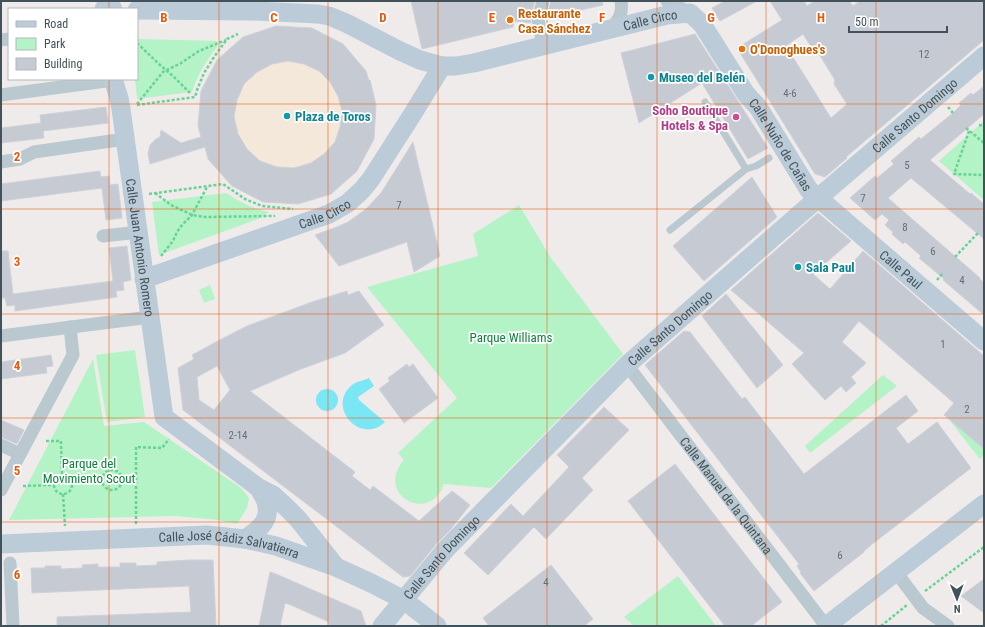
<svg xmlns="http://www.w3.org/2000/svg" width="985" height="627" font-family="'Roboto Condensed',sans-serif">
<style>
.green{fill:#b3f3c6}
.sand{fill:#f3e8d9}
.water{fill:#7be6f4}
.building{fill:#c6cad2;stroke:#ced2d8;fill-rule:evenodd}
.lines{fill:none;stroke-linecap:round;stroke-linejoin:round}
.path{stroke:#68d395;stroke-width:2.5;stroke-dasharray:3 2;stroke-linecap:butt}
.lane{stroke:#bac8d0;stroke-width:7}
.street{stroke:#bac8d0;stroke-width:13}
.secondary{stroke:#bbcbd7;stroke-width:19}
.grid{fill:none;stroke:#e8590c;stroke-width:1;stroke-opacity:0.55}
.food-dot{fill:#e8710a;stroke:#fff;stroke-width:1.5}
.culture-dot{fill:#0f9aa8;stroke:#fff;stroke-width:1.5}
.hotel-dot{fill:#d1479c;stroke:#fff;stroke-width:1.5}
.labels{text-anchor:middle;stroke-width:3.5;stroke-linejoin:round;paint-order:stroke}
.number-label{font-size:11px;fill:#636f78}
.food-label{font-size:13px;font-weight:bold;fill:#c56008;stroke:#fff;text-anchor:start}
.street-label{font-size:13px;fill:#42515a;stroke:#fff}
.culture-label{font-size:13px;font-weight:bold;fill:#0d838f;stroke:#fff;text-anchor:start}
.hotel-label{font-size:13px;font-weight:bold;fill:#b23c85;stroke:#fff;text-anchor:end}
.park-label{font-size:13px;fill:#0d813d;stroke:#fff}
.grid-label{font-size:13px;text-anchor:middle;font-weight:bold;fill:#e8590c;stroke:#fff;stroke-width:3.5;stroke-linejoin:round;paint-order:stroke}
</style>
<rect width="100%" height="100%" fill="#efebeb"/>
<!-- green -->
<g class="green">
<path d="M137 39 217 41V47C205 62 198 74 192 92L137 99 135 79H137Z"/>
<path d="M984 121V200L939 161Z"/>
<path d="M226 193C240 202 253 209 269 212L258 219 159 255 152 202Z"/>
<path d="M519 205 551 258 623 354 491 488 444 484C429 526 374 493 404 460L398 453 457 398 367 287 478 256 473 234Z"/>
<path d="M210 285 215 299 204 303 199 290Z"/>
<path d="M135 350 145 417 107 422 96 355Z"/>
<path d="M93 359 104 426 144 422 241 488 249 498 247 508 237 524 219 520 175 516 9 520Z"/>
<path d="M883 375 897 386 810 453 805 446Z"/>
<path d="M952 420 984 449V455L980 459 951 422Z"/>
<path d="M678 576 716 626H634L624 617Z"/>
</g>
<!-- sand -->
<circle class="sand" cx="288" cy="115" r="53"/>
<!-- water -->
<g class="water">
<path d="M369 378 374 386 358 397 359 400 385 422C360 446 326 406 352 385 357 381 363 381 369 378Z"/>
<circle cx="327" cy="400" r="11"/>
</g>
<!-- building -->
<g class="building">
<path d="M411 1H535L530 17 531 23 514 21 513 27 422 49Z"/>
<path d="M551 1H602L603 5 546 18Z"/>
<path d="M725 1H757L720 21 712 8Z"/>
<path d="M770 1H804L807 6 815 1H849L853 6 860 1H984V40L846 157 847 158 825 177 815 174 737 48 782 20ZM803 34 815 53 819 54 835 80 834 84 847 104 831 118 786 46Z"/>
<path d="M276 26 312 28 343 44 366 71 369 81 370 80 376 105 374 139 357 171 331 194 298 204 263 202 232 186 208 159 205 147 150 164 148 154 150 145 156 139 160 137 161 130 181 143 201 137 198 126 201 91 217 60 243 37ZM288 61 304 64 319 71 330 82 338 96 342 111 340 127 335 142 324 154 311 163 294 168 277 167 260 161 247 149 238 134 234 117 237 100 244 84 257 72 272 64Z"/>
<path d="M695 34 768 148 748 159 702 83 639 123 621 53Z"/>
<path d="M984 86V114L930 160 970 194 971 193 984 204V239L911 178 888 198 980 278V279L984 283V315L943 280 944 279 919 258 921 256 905 242 903 244 892 234 893 232 885 225 889 220 882 214 875 220 850 198 875 176 877 178 894 164 891 161 919 137 921 139 953 113 961 105 959 103 971 93 973 95Z"/>
<path d="M106 107 108 123 43 131 44 138 1 143V128L41 123 40 115Z"/>
<path d="M413 142 440 256 414 272 407 242 339 266 315 235 337 227 348 222 366 209 381 193Z"/>
<path d="M100 171 101 177 109 176 110 185 118 184 122 218 106 220 102 188 1 201V184Z"/>
<path d="M752 177 777 217 704 281 673 246Z"/>
<path d="M818 213 851 241 813 274 830 289 863 251 984 356V449L944 415 954 403 859 321 842 342 866 363 851 377 856 383 846 392 841 386 825 400 792 364 804 353 731 290Z"/>
<path d="M127 246 131 280 123 282 124 290 116 291 117 297 15 311V305L7 306 5 298H1V251H8L13 294 113 281 109 248Z"/>
<path d="M347 291 348 295 359 291 384 325 345 353 301 369 250 391 355 472 352 476 370 490 373 486 419 521 452 491 470 505 450 530 438 542 410 576 403 577 183 410 178 368 194 359 192 355 214 343 247 326 312 302ZM217 366 230 390 214 410 199 400 197 377Z"/>
<path d="M726 294 783 365 757 388 702 316Z"/>
<path d="M684 331 690 332 742 399 745 397 804 474 906 395 918 411 896 428 908 444 937 422 971 468 871 545 864 551V552L814 591 800 573 801 572 797 566 799 564 645 365Z"/>
<path d="M51 355 53 366 46 367 47 373 1 379V362Z"/>
<path d="M407 364 409 367 413 364 438 398 404 423 379 389 390 381 388 378Z"/>
<path d="M604 407 629 430 582 478 593 490 546 539 534 527 488 575 464 553 511 504 523 516 569 467 557 455Z"/>
<path d="M1 420 24 430 17 444 1 437Z"/>
<path d="M675 464 782 602 751 626H725L628 501Z"/>
<path d="M189 560H213L216 626H57V617L191 612 189 586 32 593 31 568H45V566H61V569L83 568 82 565 98 564V567H120V563H136V566L157 565V562Z"/>
<path d="M551 565 593 619 584 626H489L483 618Z"/>
<path d="M270 572 276 574 361 611 366 626H331V625L328 624 329 622 291 605 285 603 280 626H259Z"/>
<path d="M984 579V613L961 596Z"/>
</g>
<g class="lines">
<!-- path -->
<g class="path">
<path d="M137 43 159 64 174 77 190 93"/>
<path d="M137 104 163 72 181 63 199 51 226 40"/>
<path d="M137 105 195 97 197 90 204 73 214 57 227 39 238 34"/>
<path d="M948 107 953 113"/>
<path d="M979 125 984 126"/>
<path d="M966 128 984 143"/>
<path d="M969 131 954 174 984 175"/>
<path d="M155 193 171 205 192 215 205 217 275 216"/>
<path d="M149 194 223 184 245 199 262 206 293 209"/>
<path d="M161 256 173 241 177 232 182 225 192 215 207 187"/>
<path d="M955 257 978 233"/>
<path d="M937 280 943 273"/>
<path d="M46 441H61L62 476"/>
<circle cx="112" cy="480" r="10"/>
<circle cx="63" cy="485" r="9"/>
<path d="M122 479 136 480V524"/>
<path d="M136 480V447L162 448 169 439"/>
<path d="M71 482H102"/>
<path d="M23 486 55 485"/>
<path d="M63 494 65 526"/>
<path d="M925 591 984 547"/>
<path d="M881 626 907 605"/>
</g>
<!-- lane -->
<g class="lane">
<path d="M705 102 746 169 756 166 769 158"/>
<path d="M670 230 746 169"/>
</g>
<!-- street -->
<g class="street">
<path d="M543 1 538 19 540 31 544 46"/>
<path d="M667 1 690 13"/>
<path d="M611 29C619 19 623 14 621 1"/>
<path d="M1 40 9 39"/>
<path d="M1 95 114 80"/>
<path d="M1 162 20 159 34 152 125 139"/>
<path d="M103 236 130 233"/>
<path d="M1 336 150 317"/>
<path id="s1" d="M627 365 826 626"/>
<path d="M1 445 20 454"/>
<path d="M1 490 73 355 70 327"/>
<path d="M10 563 13 626"/>
<path d="M896 572 923 608 948 626"/>
</g>
<!-- secondary -->
<g class="secondary">
<path d="M104 9H113"/>
<path id="s2" d="M137 10 252 11 318 14 329 16 346 23 400 51 420 60 442 66H456L474 63 667 15 690 13 702 24 746 94 758 107 809 190 984 341"/>
<path id="s3" d="M113 79 119 98 121 109 164 417 259 488 273 495 284 505 298 519 336 567"/>
<path id="s4" d="M144 279 329 214 348 203 362 190 371 179 412 115 442 66"/>
<path d="M245 539C260 529 273 519 265 499 263 496 261 492 259 488"/>
<path id="s5" d="M1 544 207 535 245 539 276 546 336 567 371 583 404 600 437 626"/>
<path id="s6" d="M382 626 446 549 627 365 818 198 984 56"/>
<path d="M826 626 984 504"/>
</g>
</g>
<!-- grid -->
<path class="grid" d="M109 1V9M219 1V626M328 1V626M438 1V626M547 1V626M657 1V626M766 1V626M876 1V626M109 79V626M1 104H984M1 209H984M1 314H984M1 418H984M1 522H984"/>
<!-- markers -->
<g class="food-dot">
<circle cx="510" cy="20" r="4"/>
<circle cx="742" cy="49" r="4"/>
</g>
<g class="culture-dot">
<circle cx="651" cy="77" r="4"/>
<circle cx="287" cy="116" r="4"/>
<circle cx="798" cy="267" r="4"/>
</g>
<circle class="hotel-dot" cx="736" cy="117" r="4"/>
<g class="labels">
<!-- number labels -->
<g class="number-label">
<text x="924" y="58">12</text>
<text x="790" y="97">4-6</text>
<text x="907" y="169">5</text>
<text x="863" y="202">7</text>
<text x="399" y="209">7</text>
<text x="905" y="231">8</text>
<text x="933" y="255">6</text>
<text x="962" y="284">4</text>
<text x="943" y="348">1</text>
<text x="967" y="413">2</text>
<text x="238" y="439">2-14</text>
<text x="840" y="559">6</text>
<text x="546" y="586">4</text>
</g>
<!-- food labels -->
<g class="food-label">
<text x="518" y="18">Restaurante<tspan x="518" dy="15">Casa Sánchez</tspan></text>
<text x="750" y="54">O'Donoghues's</text>
</g>
<!-- street labels -->
<g class="street-label">
<text dy="5" stroke="none"><textPath href="#s2" startOffset="530">Calle Circo</textPath></text>
<text dy="5" stroke="none"><textPath href="#s6" startOffset="739">Calle Santo Domingo</textPath></text>
<text dy="5" stroke="none"><textPath href="#s2" startOffset="731">Calle Nuño de Cañas</textPath></text>
<text dy="5" stroke="none"><textPath href="#s4" startOffset="192">Calle Circo</textPath></text>
<text dy="5" stroke="none"><textPath href="#s3" startOffset="171">Calle Juan Antonio Romero</textPath></text>
<text dy="5" stroke="none"><textPath href="#s2" startOffset="906">Calle Paul</textPath></text>
<text dy="5" stroke="none"><textPath href="#s6" startOffset="415">Calle Santo Domingo</textPath></text>
<text dy="5" stroke="none"><textPath href="#s1" startOffset="164">Calle Manuel de la Quintana</textPath></text>
<text dy="5" stroke="none"><textPath href="#s5" startOffset="229">Calle José Cádiz Salvatierra</textPath></text>
<text dy="5" stroke="none"><textPath href="#s6" startOffset="91">Calle Santo Domingo</textPath></text>
</g>
<!-- culture labels -->
<g class="culture-label">
<text x="659" y="82">Museo del Belén</text>
<text x="295" y="121">Plaza de Toros</text>
<text x="806" y="272">Sala Paul</text>
</g>
<!-- hotel labels -->
<g class="hotel-label">
<text x="728" y="115">Soho Boutique<tspan x="728" dy="15">Hotels &amp; Spa</tspan></text>
</g>
<!-- park labels -->
<g class="park-label">
<text x="511" y="342">Parque Williams</text>
<text x="89" y="468">Parque del<tspan x="89" dy="15">Movimiento Scout</tspan></text>
</g>
</g>
<g class="grid-label">
<text x="164" y="22">B</text>
<text x="274" y="22">C</text>
<text x="383" y="22">D</text>
<text x="492" y="22">E</text>
<text x="602" y="22">F</text>
<text x="711" y="22">G</text>
<text x="821" y="22">H</text>
<text x="17" y="161">2</text>
<text x="17" y="266">3</text>
<text x="17" y="370">4</text>
<text x="17" y="475">5</text>
<text x="17" y="579">6</text>
</g>
<!-- border -->
<rect width="985" height="627" fill="none" stroke="#42515a" stroke-width="4"/>
<!-- legend -->
<rect x="8" y="8" width="130" height="72" fill="#ffffff" stroke="#b3b9bd"/>
<rect x="16" y="21" width="20" height="6" fill="#bbcbd7" stroke="#b3b9bd"/>
<text x="44" y="28" font-size="12" fill="#42515a">Road</text>
<rect x="16" y="38" width="20" height="12" fill="#b3f3c6" stroke="#b3b9bd"/>
<text x="44" y="48" font-size="12" fill="#42515a">Park</text>
<rect x="16" y="58" width="20" height="12" fill="#c6cad2" stroke="#b3b9bd"/>
<text x="44" y="68" font-size="12" fill="#42515a">Building</text>
<!-- north arrow -->
<g transform="translate(957 599) rotate(179)" stroke="#ffffff" stroke-width="3" paint-order="stroke">
<path d="M0-3L7 15L0 10L-7 15Z" fill="#42515a"/>
<text y="-6" font-size="11" font-weight="bold" text-anchor="middle" fill="#42515a">N</text>
</g>
<!-- scale -->
<path d="M849 26v6h98v-6" fill="none" stroke="#42515a" stroke-width="2"/>
<text x="855" y="26" font-size="12" fill="#42515a" stroke="#ffffff" stroke-width="3" paint-order="stroke">50 m</text>
</svg>
